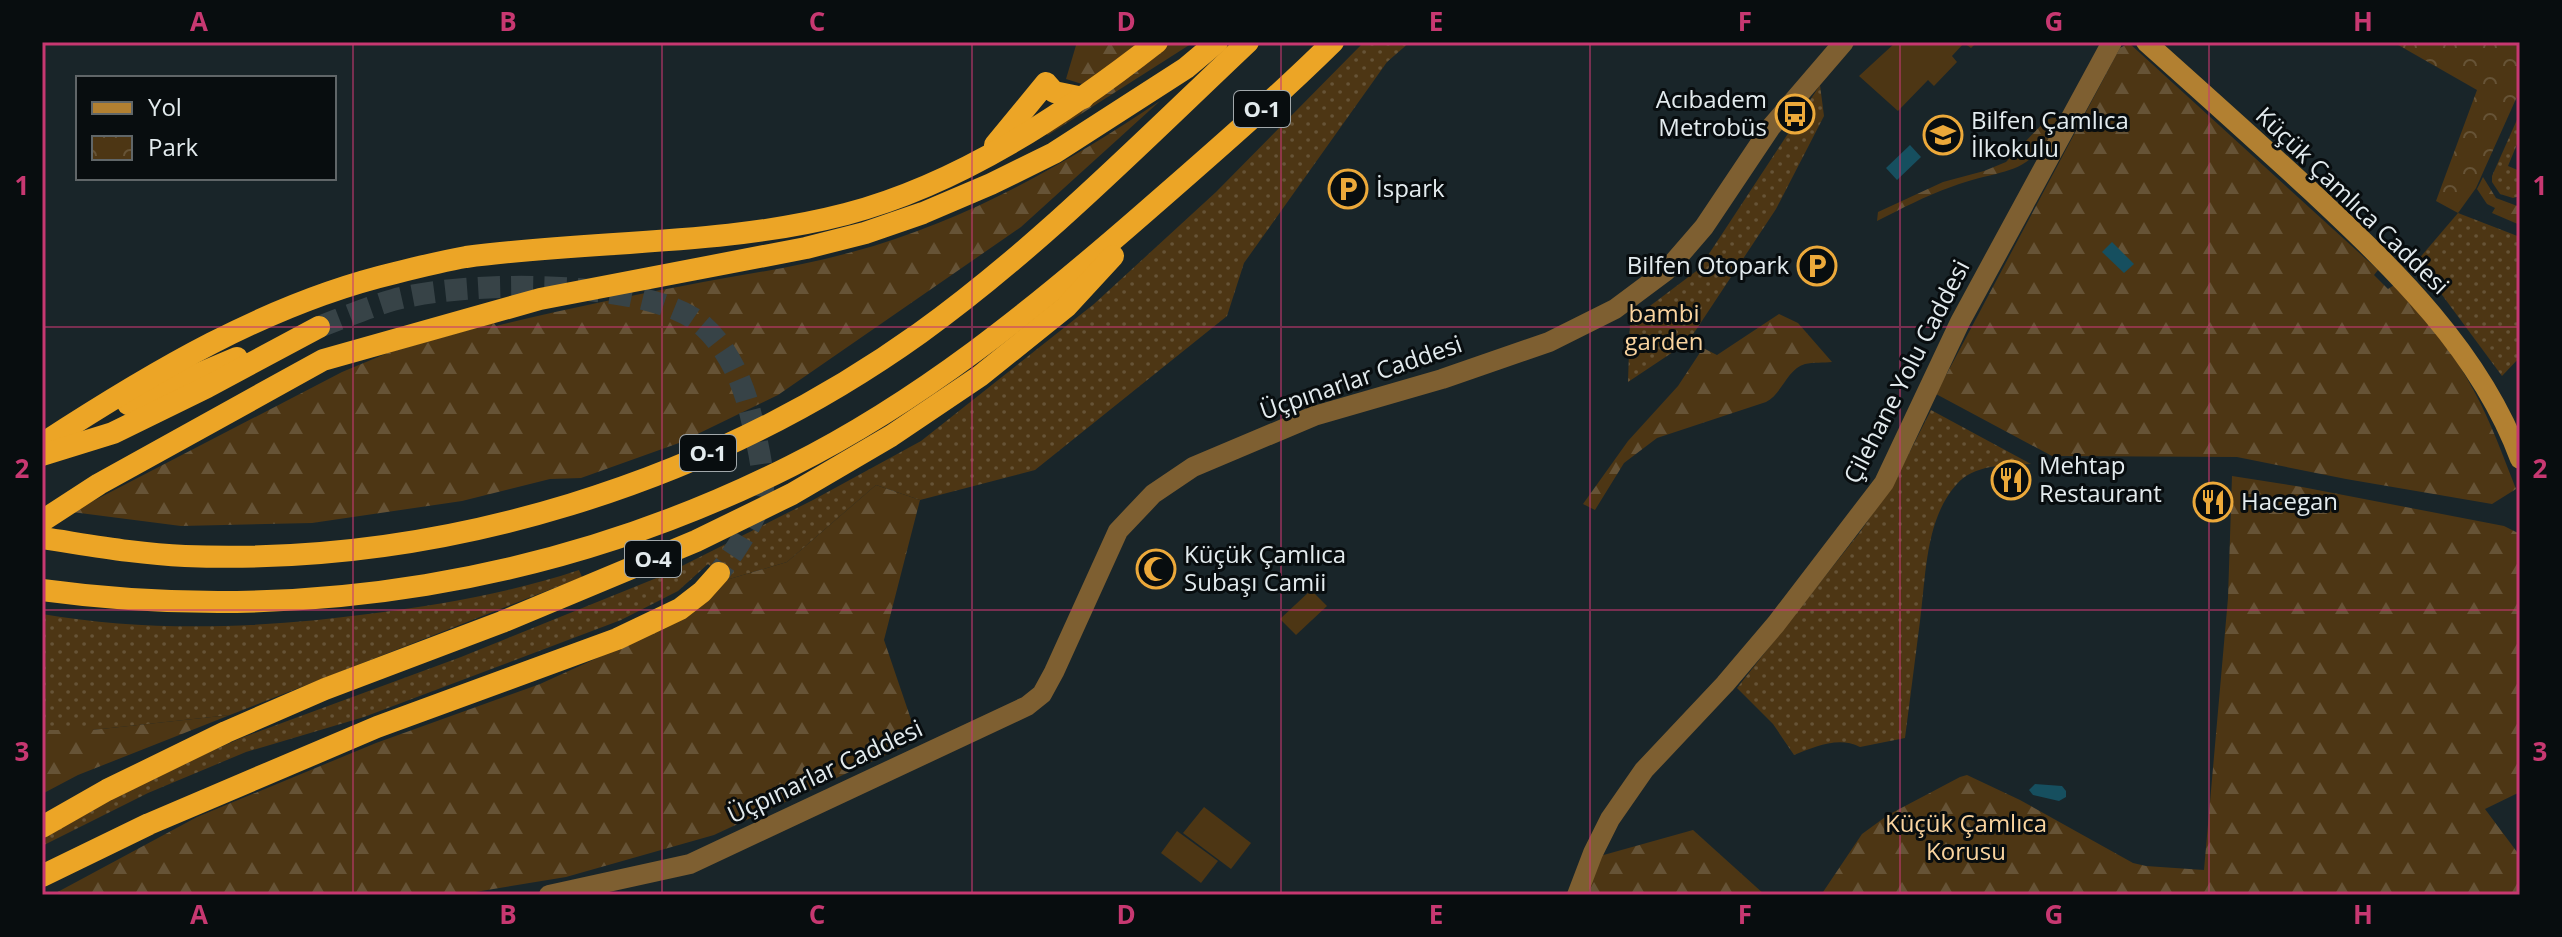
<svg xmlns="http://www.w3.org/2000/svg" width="2562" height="937" font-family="'Open Sans',sans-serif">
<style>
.grass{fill:url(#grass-dots)}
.forest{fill:url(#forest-firs)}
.park{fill:url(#park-crowns)}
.pitch{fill:#4d3614}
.water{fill:#164f5f}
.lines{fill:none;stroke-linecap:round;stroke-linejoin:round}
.trunk-tunnel{stroke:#374347;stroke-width:22;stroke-dasharray:22 11;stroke-linecap:butt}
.tertiary{stroke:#7e5f31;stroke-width:20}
.secondary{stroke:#b28031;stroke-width:20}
.trunk{stroke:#eca526;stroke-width:22}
.grid{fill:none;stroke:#c73871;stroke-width:2;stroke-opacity:0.55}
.labels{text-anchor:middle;stroke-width:6;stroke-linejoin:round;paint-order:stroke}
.shield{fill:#080d0f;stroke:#a1a8ab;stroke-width:2}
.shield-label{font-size:22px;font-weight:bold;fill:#e3ebee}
.poi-label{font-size:24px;fill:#e3ebee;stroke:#080d0f;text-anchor:start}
.street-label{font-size:24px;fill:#e3ebee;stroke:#080d0f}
.park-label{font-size:24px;fill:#fad49f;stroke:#080d0f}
.neatline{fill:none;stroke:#c73871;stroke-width:3}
.grid-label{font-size:26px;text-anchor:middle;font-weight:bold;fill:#c73871}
</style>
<defs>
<pattern id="grass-dots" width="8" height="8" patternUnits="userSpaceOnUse" patternTransform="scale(2)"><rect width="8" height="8" fill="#4d3614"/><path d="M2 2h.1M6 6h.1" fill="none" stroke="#665336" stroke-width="1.8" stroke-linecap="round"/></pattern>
<pattern id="forest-firs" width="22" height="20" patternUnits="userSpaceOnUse" patternTransform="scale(2)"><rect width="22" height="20" fill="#4d3614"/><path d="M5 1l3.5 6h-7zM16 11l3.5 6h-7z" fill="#665336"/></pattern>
<pattern id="park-crowns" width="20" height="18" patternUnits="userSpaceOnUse" patternTransform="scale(2)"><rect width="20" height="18" fill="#4d3614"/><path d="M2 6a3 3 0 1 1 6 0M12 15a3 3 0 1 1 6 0" fill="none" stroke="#665336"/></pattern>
</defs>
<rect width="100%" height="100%" fill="#192529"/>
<!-- grass -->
<g class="grass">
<path d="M1364 42H1410L1387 62 1244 263 1227 316 1035 470 920 500 876 485 787 562 726 580 708 564 678 591 621 620 364 717 246 752 148 793 42 846V835L141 783 241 738 461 657 664 575 813 500 921 441 1094 304 1216 192Z"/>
<path d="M1820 85 1824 116 1776 209 1688 342 1628 382 1630 321 1699 269Z"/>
<path d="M2520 113V137L2508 166 2520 171V196L2513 198 2500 194 2492 182V176Z"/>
<path d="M2458 213 2520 237V357L2502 376 2417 261Z"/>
<path d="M1931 410 2031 464C2005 465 1974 464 1956 485 1925 520 1926 577 1920 621 1915 660 1910 699 1905 738L1860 747C1838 736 1815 747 1794 755L1773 724 1737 688 1860 532 1894 483Z"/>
<path d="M579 570 582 577 230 715 92 730H42V614C153 633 265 628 376 613 445 604 513 592 579 570Z"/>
</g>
<!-- forest -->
<g class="forest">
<path d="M1077 42H1143L1126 57 1082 84 1066 79Z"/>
<path d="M1166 42H1194L1048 135 1041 132Z"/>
<path d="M2129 43 2378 270 2374 275 2388 289 2394 285C2425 318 2453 351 2474 391 2491 422 2503 456 2516 489L2492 504 2346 479 2237 457 2052 456 1936 394 2120 48Z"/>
<path d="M1160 101 1021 227 778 395 679 443 581 478 550 479 462 501 312 523 181 526 72 512 342 372 390 352 494 323 496 326C564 309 634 295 703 282 753 273 802 266 852 252 964 222 1064 165 1160 101Z"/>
<path d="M2055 117H2061C2026 182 2009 165 1951 187 1925 196 1901 209 1877 221L1878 212 1943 182 1984 171 2006 162 2046 120Z"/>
<path d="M2483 177 2496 198 2520 207V225L2492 213 2495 208 2487 204 2477 189Z"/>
<path d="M1779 314 1798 323 1832 362C1824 363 1813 362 1805 364 1787 369 1782 394 1766 402L1657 438 1624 463 1595 510 1583 504 1628 441 1678 386 1703 348 1717 355Z"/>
<path d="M2232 476 2302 487 2504 526 2520 534V792L2485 809 2520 856V895H1821L1862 834 1888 815 1960 777 1967 775 2020 800 2133 863 2146 866 2204 870 2228 598Z"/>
<path d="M876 485 920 500 884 640 918 740 714 835 566 877 457 895H52L197 817 376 743 540 684 661 629 726 580 787 562Z"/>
<path d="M230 715 78 775 42 794V730H92Z"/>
<path d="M1693 830 1765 895H1587L1600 856Z"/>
</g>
<!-- park -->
<path class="park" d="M2393 42H2520V90L2476 188 2458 213 2436 201 2477 90Z"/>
<!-- pitch -->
<g class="pitch">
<path d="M1896 42H1977L1971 48 1964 43 1952 56 1957 62 1934 86 1928 80 1898 111 1859 76Z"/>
<path d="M1311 590 1327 606 1296 635 1280 619Z"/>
<path d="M1204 807 1251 843 1231 869 1183 833Z"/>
<path d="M1177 831 1218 861 1201 883 1161 853Z"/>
</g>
<!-- water -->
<g class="water">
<path d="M1910 145 1921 157 1897 180 1886 168Z"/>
<path d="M2112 242 2134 264 2124 273 2102 252Z"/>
<path d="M2035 784 2062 786 2066 791V797L2059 801 2033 795 2029 790Z"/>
</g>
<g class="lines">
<!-- trunk-tunnel -->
<path class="trunk-tunnel" d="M319 327C343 318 368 307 393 300 463 281 630 279 693 318 724 339 743 380 751 416 756 438 763 464 763 488 763 511 733 554 719 573"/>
<!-- tertiary -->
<g class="tertiary">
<path d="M549 895 690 864 1027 706 1042 694 1054 672 1118 531 1153 494 1193 467 1314 416 1442 379 1549 342 1615 309 1666 271 1704 227 1771 127 1844 42"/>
<path d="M1577 895 1593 853 1610 819 1644 770 1725 684 1776 624 1884 483 1960 322 2112 42"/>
</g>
<!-- secondary -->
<path class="secondary" d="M2146 42C2202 92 2258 142 2313 193 2395 270 2480 351 2520 459"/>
<!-- trunk -->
<g class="trunk">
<path d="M995 145 1046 83 1054 92 1083 98"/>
<path d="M128 404 237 358"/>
<path d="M42 444C151 373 268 303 395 273 419 267 443 261 466 257 592 240 723 246 846 214 960 184 1065 114 1157 42"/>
<path d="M42 455 113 433 207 387 319 327"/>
<path d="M42 521 99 484 323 360 540 299 806 248 865 233 923 213 991 184 1054 153 1186 68 1217 42"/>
<path d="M42 538C89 545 137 554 185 556 443 566 710 483 920 333 1038 248 1142 142 1248 42"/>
<path d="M42 590C299 625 559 583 791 466 921 401 1034 309 1143 214 1207 158 1272 102 1333 42"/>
<path d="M42 827 107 790 226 732 325 689 502 622 696 541 792 494 891 436 980 376 1066 307 1113 256"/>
<path d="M42 876 149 824 377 727 617 639 680 609 702 592 719 573"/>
</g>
</g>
<!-- grid -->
<path class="grid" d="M353 42V895M662 42V895M972 42V895M1281 42V895M1590 42V895M1900 42V895M2209 42V895M42 327H2520M42 610H2520"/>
<!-- icons -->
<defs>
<symbol id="bus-ring" viewBox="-11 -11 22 22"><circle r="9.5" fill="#080d0f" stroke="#eca93a" stroke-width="1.5"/><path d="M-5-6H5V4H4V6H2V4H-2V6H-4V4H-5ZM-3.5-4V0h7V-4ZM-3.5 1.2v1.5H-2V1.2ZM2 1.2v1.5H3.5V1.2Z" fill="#eca93a"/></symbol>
<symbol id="school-ring" viewBox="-11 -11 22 22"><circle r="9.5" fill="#080d0f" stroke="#eca93a" stroke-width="1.5"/><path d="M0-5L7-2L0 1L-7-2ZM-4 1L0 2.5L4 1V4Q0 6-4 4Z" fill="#eca93a"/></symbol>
<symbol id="parking-ring" viewBox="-11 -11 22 22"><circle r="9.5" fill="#080d0f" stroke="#eca93a" stroke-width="1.5"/><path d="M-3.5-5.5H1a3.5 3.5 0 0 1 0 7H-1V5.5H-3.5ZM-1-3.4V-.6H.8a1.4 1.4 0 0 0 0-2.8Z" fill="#eca93a"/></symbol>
<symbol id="restaurant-ring" viewBox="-11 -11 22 22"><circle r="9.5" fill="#080d0f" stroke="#eca93a" stroke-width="1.5"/><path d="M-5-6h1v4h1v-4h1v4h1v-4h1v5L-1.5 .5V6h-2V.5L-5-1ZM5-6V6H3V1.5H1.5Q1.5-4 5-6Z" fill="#eca93a"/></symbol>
<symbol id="mosque-ring" viewBox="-11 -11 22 22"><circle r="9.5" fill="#080d0f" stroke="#eca93a" stroke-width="1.5"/><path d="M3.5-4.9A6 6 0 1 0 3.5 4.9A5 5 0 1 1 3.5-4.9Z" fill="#eca93a"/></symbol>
</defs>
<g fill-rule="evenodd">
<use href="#bus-ring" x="1773" y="92" width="44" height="44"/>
<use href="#school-ring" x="1921" y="113" width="44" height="44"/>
<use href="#parking-ring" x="1326" y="167" width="44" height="44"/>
<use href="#parking-ring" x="1795" y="244" width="44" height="44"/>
<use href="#restaurant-ring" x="1989" y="458" width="44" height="44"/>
<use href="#restaurant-ring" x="2191" y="480" width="44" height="44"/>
<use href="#mosque-ring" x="1134" y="547" width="44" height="44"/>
</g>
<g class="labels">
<!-- shield labels -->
<g class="shield">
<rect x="1234" y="91" width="56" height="36" rx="6"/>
<rect x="680" y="435" width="56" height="36" rx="6"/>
<rect x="625" y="541" width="56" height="36" rx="6"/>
</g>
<g class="shield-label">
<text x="1262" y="117">O-1</text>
<text x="708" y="461">O-1</text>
<text x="653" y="567">O-4</text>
</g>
<!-- poi labels -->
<g class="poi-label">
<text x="1767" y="108" text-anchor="end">Acıbadem<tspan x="1767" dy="28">Metrobüs</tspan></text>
<text x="1971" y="129">Bilfen Çamlıca<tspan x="1971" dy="28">İlkokulu</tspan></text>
<text x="1376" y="197">İspark</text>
<text x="1789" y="274" text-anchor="end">Bilfen Otopark</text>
<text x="2039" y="474">Mehtap<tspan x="2039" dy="28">Restaurant</tspan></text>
<text x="2241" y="510">Hacegan</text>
<text x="1184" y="563">Küçük Çamlıca<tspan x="1184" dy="28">Subaşı Camii</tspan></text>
</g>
<!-- street labels -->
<g class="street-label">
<text transform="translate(2352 201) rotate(44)" y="8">Küçük Çamlıca Caddesi</text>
<text transform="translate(1907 372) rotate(-63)" y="8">Çilehane Yolu Caddesi</text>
<text transform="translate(1361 378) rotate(-19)" y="8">Üçpınarlar Caddesi</text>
<text transform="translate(825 772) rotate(-25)" y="8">Üçpınarlar Caddesi</text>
</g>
<!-- park labels -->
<g class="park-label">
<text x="1664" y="322">bambi<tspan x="1664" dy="28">garden</tspan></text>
<text x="1966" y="832">Küçük Çamlıca<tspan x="1966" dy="28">Korusu</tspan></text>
</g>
</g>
<!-- border -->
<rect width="2562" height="937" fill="none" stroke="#080d0f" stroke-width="88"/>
<!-- legend -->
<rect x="76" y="76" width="260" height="104" fill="#080d0f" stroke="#606668" stroke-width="2"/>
<rect x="92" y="102" width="40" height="12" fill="#b28031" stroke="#606668" stroke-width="2"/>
<text x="148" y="116" font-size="24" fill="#e3ebee">Yol</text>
<rect x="92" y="136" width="40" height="24" fill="url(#park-crowns)" stroke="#606668" stroke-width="2"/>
<text x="148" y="156" font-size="24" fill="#e3ebee">Park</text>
<rect x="44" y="44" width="2474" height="849" class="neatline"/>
<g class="grid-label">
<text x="199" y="31">A</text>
<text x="508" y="31">B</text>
<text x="817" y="31">C</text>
<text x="1126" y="31">D</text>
<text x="1436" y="31">E</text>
<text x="1745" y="31">F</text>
<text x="2054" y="31">G</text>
<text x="2363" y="31">H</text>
<text x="22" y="195">1</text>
<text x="2540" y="195">1</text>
<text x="22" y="478">2</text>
<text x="2540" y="478">2</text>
<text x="22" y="761">3</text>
<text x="2540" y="761">3</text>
<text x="199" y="924">A</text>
<text x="508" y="924">B</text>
<text x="817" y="924">C</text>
<text x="1126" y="924">D</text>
<text x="1436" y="924">E</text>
<text x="1745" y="924">F</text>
<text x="2054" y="924">G</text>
<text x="2363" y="924">H</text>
</g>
</svg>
